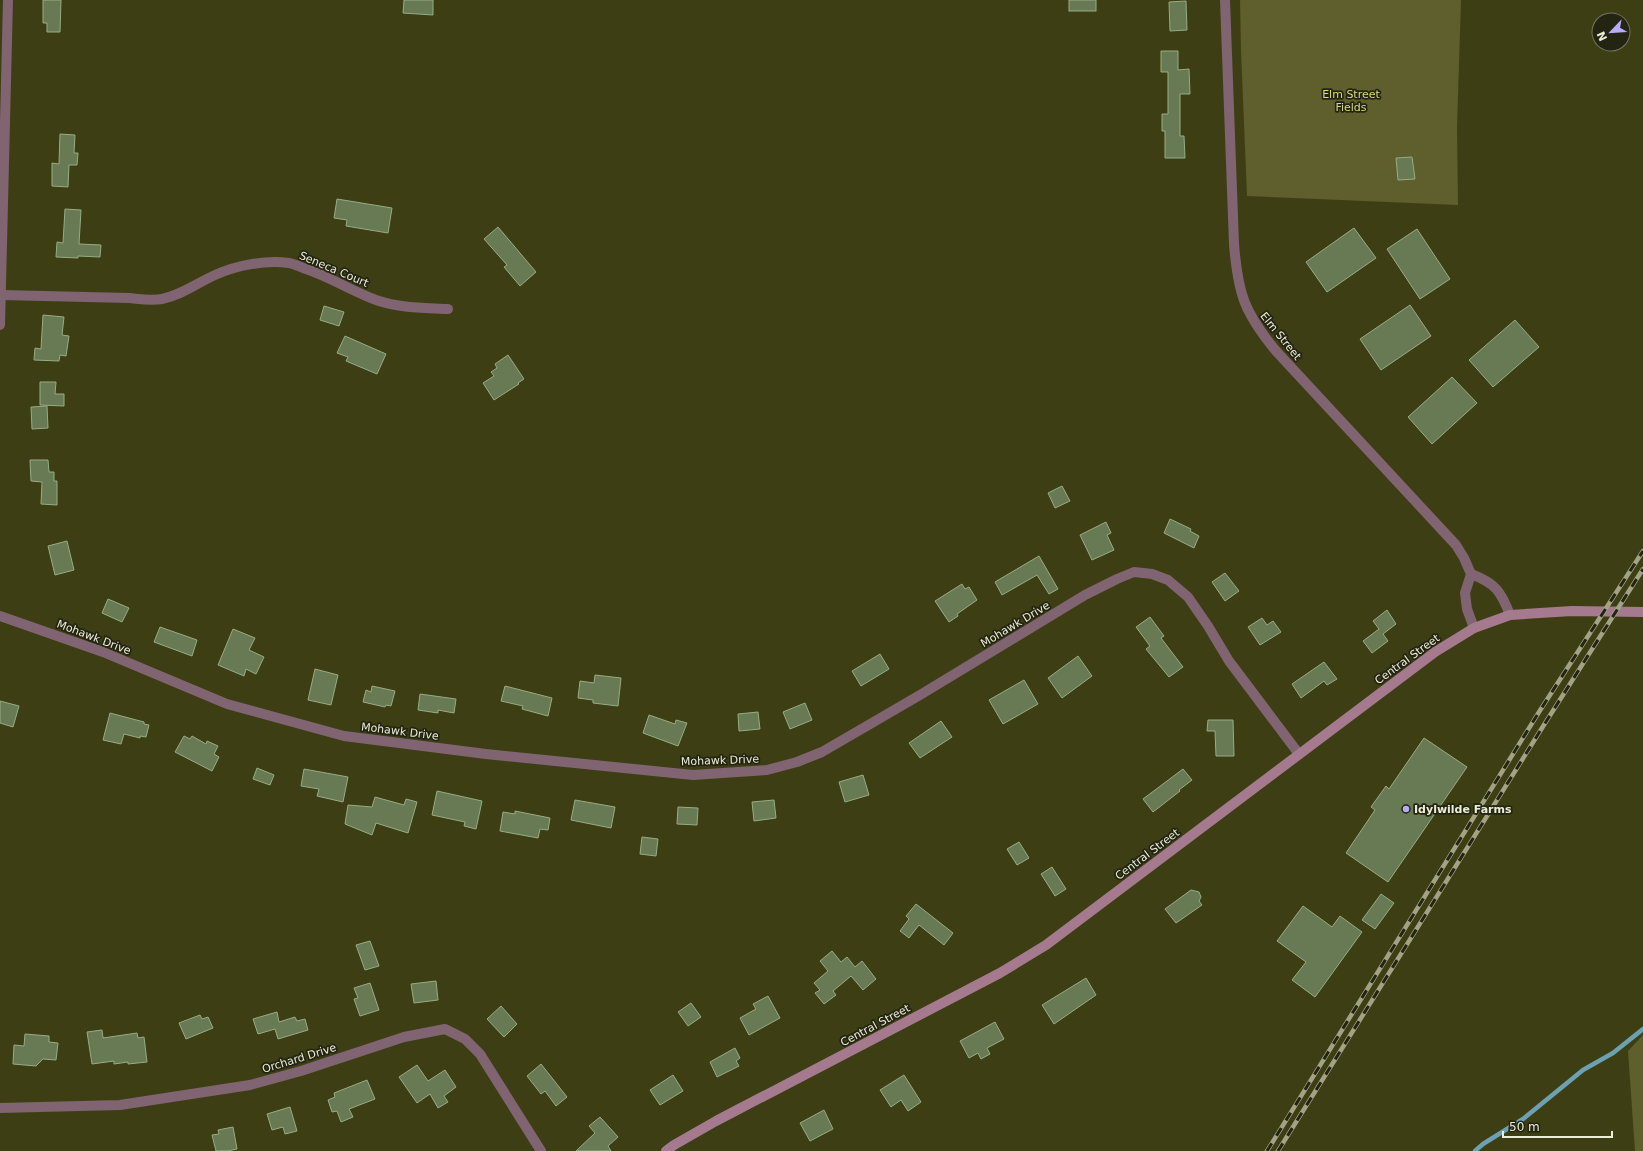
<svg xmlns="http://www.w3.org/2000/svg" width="1643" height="1151" font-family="'DejaVu Sans',sans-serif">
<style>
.green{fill:#5e5f2d}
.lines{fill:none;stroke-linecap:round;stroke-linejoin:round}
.stream{stroke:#6ca1b2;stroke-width:4.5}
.building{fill:#677a54;stroke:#98ac84}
.street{stroke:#806471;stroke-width:10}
.secondary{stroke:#a67a8e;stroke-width:10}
.rail-casing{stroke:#a2a384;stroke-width:4.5}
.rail{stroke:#232412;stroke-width:3;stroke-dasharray:9;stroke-linecap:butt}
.poi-dot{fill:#b6acf8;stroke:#232412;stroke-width:1.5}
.labels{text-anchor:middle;stroke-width:3.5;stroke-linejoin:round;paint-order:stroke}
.park-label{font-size:11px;fill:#d9da7a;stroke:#232412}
.street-label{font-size:11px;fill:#ecedd6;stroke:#232412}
.poi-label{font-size:11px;font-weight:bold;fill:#ecedd6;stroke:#232412;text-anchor:start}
</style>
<rect width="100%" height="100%" fill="#3e3e14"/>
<!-- green -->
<g class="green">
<path d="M1240 0H1461L1457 128 1458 205 1247 196 1241 51Z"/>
<path d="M1643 1035V1151H1635L1628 1051Z"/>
</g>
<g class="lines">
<!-- stream -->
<path class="stream" d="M1475 1151 1483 1144 1523 1119 1583 1070 1613 1053 1643 1029"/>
</g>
<!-- building -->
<g class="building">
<path d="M43 0H61L60 32H47V23H43Z"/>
<path d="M404 0H433V15L403 13Z"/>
<rect x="1069" y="0" width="27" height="11"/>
<path d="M1186 1 1187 30 1170 31 1169 2Z"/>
<path d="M1161 51H1178V70L1189 69 1190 94H1180V136H1184L1185 158H1165V131H1162V114H1168V72H1161Z"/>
<path d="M60 134 75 135 74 153H78L77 165H69L68 187 52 186V163L59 164Z"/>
<path d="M1412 157 1415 179 1398 180 1396 158Z"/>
<path d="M337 199 392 208 388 233 346 226 347 220 334 218Z"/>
<path d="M65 209 81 210 79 244 101 245 100 257 78 256V258L56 257 57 242 63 243Z"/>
<path d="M498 227 536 272 520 286 504 267 507 265 484 239Z"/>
<path d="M1354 228 1376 258 1327 292 1306 262Z"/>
<path d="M1417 229 1450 279 1420 299 1387 249Z"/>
<path d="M1410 305 1431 336 1381 370 1360 339Z"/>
<path d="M324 306 344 312 339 326 320 320Z"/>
<path d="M43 315 64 317 62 335 69 336 66 356 60 355 59 361 34 360 35 348 41 349Z"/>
<path d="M1515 320 1539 347 1493 387 1469 360Z"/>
<path d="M345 336 386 354 377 374 346 361 348 357 337 353Z"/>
<path d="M508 355 524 379 518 383 519 384 494 400 483 383 494 376 491 372 497 368 495 364Z"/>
<path d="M1452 377 1477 403 1432 444 1408 417Z"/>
<path d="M40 382H56L55 394H64V406L40 405Z"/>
<path d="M47 406 48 428 32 429 31 407Z"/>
<path d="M30 460H48L49 472H54V481H57V505L41 504 42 482 31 481Z"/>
<path d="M1062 486 1070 501 1055 508 1048 493Z"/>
<path d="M1170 519 1191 529 1190 531 1199 536 1194 548 1164 533Z"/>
<path d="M1106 522 1111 533 1107 535 1114 550 1092 560 1080 535Z"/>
<path d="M67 541 74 570 55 575 48 546Z"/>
<path d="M1039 556 1058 589 1049 594 1037 575 1002 595 995 582Z"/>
<path d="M1225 573 1239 591 1225 601 1212 582Z"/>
<path d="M962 584 965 589 969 587 977 600 957 614 958 616 949 622 935 601Z"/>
<path d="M108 599 129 608 122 622 102 613Z"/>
<path d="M1387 610 1396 624 1383 634 1388 641 1372 653 1363 641 1379 629 1373 621Z"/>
<path d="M1150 617 1164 636 1161 638 1183 667 1169 677 1146 649 1150 646 1136 627Z"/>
<path d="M1262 618 1267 625 1273 621 1281 632 1260 645 1248 627Z"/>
<path d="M160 627 197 640 192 656 154 642Z"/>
<path d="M233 629 255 638 249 650 264 657 256 674 246 669 244 676 218 665Z"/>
<path d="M880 654 889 669 861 686 852 671Z"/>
<path d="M1078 656 1092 676 1062 698 1048 678Z"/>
<path d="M1324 662 1337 679 1327 685 1324 681 1301 698 1292 684Z"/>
<path d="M315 669 338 675 331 705 308 700Z"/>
<path d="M595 675 621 678 618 706 593 703V700L578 698 580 681 594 683Z"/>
<path d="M1024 680 1038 704 1003 724 989 700Z"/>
<path d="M372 686 395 691 391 706 386 705 385 707 363 702 366 690 371 692Z"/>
<path d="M505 686 552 698 548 716 522 709 523 706 501 701Z"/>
<path d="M420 694 456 699 454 713 438 710V713L418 710Z"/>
<path d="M0 701 19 706 13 727 0 723Z"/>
<path d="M805 703 812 720 790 729 783 712Z"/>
<path d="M758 712 760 729 739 731 738 714Z"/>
<path d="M110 713 144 722V724L149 725 146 737 140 736V738L124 734 121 744 103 740Z"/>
<path d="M649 715 675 724 676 720 687 723 678 746 643 733Z"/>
<path d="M1208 720H1233L1234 756H1216L1215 731H1207Z"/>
<path d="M941 721 952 737 920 758 909 743Z"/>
<path d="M184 736 190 739 192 736 206 744 207 741 218 746 214 754 219 757 212 771 175 752Z"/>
<path d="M1424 738 1467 767 1388 882 1346 853 1375 810 1371 807 1386 786 1389 789Z"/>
<path d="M257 768 274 775 270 785 253 779Z"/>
<path d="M304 769 348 777 343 802 317 796 319 789 301 786Z"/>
<path d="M1183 769 1192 780 1179 790 1180 791 1153 812 1143 799Z"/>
<path d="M863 775 869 795 845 802 839 782Z"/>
<path d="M437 791 482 801 476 829 464 826 465 822 432 815Z"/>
<path d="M375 797 404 805 406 799 417 802 408 833 376 823 372 835 345 824 348 805 372 807Z"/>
<path d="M575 800 615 807 611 828 571 820Z"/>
<path d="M774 800 776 818 754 821 752 802Z"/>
<path d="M678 807 698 808 697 825 677 824Z"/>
<path d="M515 811 550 818 548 830 540 829 538 838 500 831 503 812 515 814Z"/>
<path d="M642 837 658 839 656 856 640 854Z"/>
<path d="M1019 842 1029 858 1017 865 1007 849Z"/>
<path d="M1052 867 1066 889 1055 896 1041 874Z"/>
<path d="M1191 890 1199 892 1201 897 1199 901 1202 905 1176 923 1165 909Z"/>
<path d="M1381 894 1394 903 1375 929 1362 920Z"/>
<path d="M916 904 953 933 944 945 919 925 909 938 900 931 909 919 906 916Z"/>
<path d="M1303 906 1332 927 1340 916 1362 932 1315 997 1292 980 1306 962 1277 941Z"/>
<path d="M370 941 379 966 365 970 356 945Z"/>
<path d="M832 951 841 962 847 957 855 967 862 961 876 979 863 990 851 976 833 991 836 995 824 1004 815 993 820 990 814 983 828 971 820 961Z"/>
<path d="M1086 978 1096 995 1054 1024 1042 1005Z"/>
<path d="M436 981 438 1000 414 1003 411 984Z"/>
<path d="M370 983 379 1010 360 1016 354 999 358 998 354 988Z"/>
<path d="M768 996 780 1018 749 1035 740 1018 756 1009 753 1004Z"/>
<path d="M691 1003 701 1017 688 1026 678 1012Z"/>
<path d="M501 1006 517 1024 504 1037 487 1019Z"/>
<path d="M277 1012 279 1022 295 1017 297 1021 305 1019 308 1030 278 1039 275 1029 258 1034 253 1019Z"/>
<path d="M200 1015 202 1019 208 1017 213 1028 186 1039 179 1023Z"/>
<path d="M995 1022 1004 1039 987 1048 990 1054 981 1059 978 1053 969 1058 960 1041Z"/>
<path d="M102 1030 103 1038 137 1033 138 1038 144 1037 147 1062 128 1064V1062L114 1064V1061L92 1064 87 1032Z"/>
<path d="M25 1034 49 1036V1042L58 1043 56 1060 43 1059 36 1066 13 1064 14 1045 24 1046Z"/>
<path d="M735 1048 740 1058 736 1061 739 1066 717 1077 710 1062Z"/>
<path d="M541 1064 567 1097 556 1106 545 1091 541 1094 527 1076Z"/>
<path d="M417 1065 428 1081 445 1070 456 1087 444 1096 448 1102 438 1108 430 1094 417 1103 399 1077Z"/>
<path d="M673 1075 683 1091 660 1105 650 1090Z"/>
<path d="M904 1075 921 1102 908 1111 901 1100 891 1107 880 1090Z"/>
<path d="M367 1080 375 1099 349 1109 353 1117 341 1122 337 1111 332 1112 328 1100 335 1097 334 1093Z"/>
<path d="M290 1107 297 1131 285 1134 283 1127 272 1130 267 1114Z"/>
<path d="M824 1110 833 1129 810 1141 800 1123Z"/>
<path d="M600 1117 618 1137 608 1146 611 1151H576L595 1133 589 1126Z"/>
<path d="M233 1127 237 1149 227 1151H216L212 1135 219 1134 218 1130Z"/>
</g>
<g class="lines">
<!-- street -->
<g class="street">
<path d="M1225 0 1234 244C1238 294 1244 312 1276 351L1456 545 1464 558 1471 574 1465 593 1467 609 1474 628"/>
<path d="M1 295 129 298C140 299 151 301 162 299 182 295 197 283 215 275 237 265 265 260 289 263 295 264 301 267 306 269 330 277 352 291 376 300 399 308 424 308 448 309"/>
<path d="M0 325 8 0"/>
<path d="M1471 574C1495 583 1501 591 1510 615"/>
<path d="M0 616 103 652 227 704 344 736 486 754 693 775 767 770 797 762 822 752 920 695 1085 595 1117 579 1134 572 1152 574 1168 580 1188 597 1208 626 1229 661 1299 754"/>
<path d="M0 1108 120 1105 250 1085 301 1071 404 1037 445 1029 465 1039 480 1054 541 1151"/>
</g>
<!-- secondary -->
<path class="secondary" d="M666 1151 674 1145 716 1121 1000 973 1046 945 1435 652 1474 628 1510 615 1572 611 1643 612"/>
<defs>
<g id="rail">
<path d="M1267 1151 1539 712 1643 551"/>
<path d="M1278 1151 1542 728 1643 569"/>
</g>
</defs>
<!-- rail casing -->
<use href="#rail" class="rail-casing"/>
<!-- rail -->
<use href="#rail" class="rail"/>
</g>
<!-- markers -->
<circle class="poi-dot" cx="1406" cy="809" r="4"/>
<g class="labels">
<!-- park labels -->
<g class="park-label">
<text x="1351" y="98">Elm Street<tspan x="1351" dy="13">Fields</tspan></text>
</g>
<!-- street labels -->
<g class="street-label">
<text transform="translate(334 269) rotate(23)" y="4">Seneca Court</text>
<text transform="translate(1281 336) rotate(51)" y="4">Elm Street</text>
<text transform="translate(1015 624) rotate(-31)" y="4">Mohawk Drive</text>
<text transform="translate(94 637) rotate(21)" y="4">Mohawk Drive</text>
<text transform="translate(1407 659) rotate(-36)" y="4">Central Street</text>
<text transform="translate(400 731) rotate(7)" y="4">Mohawk Drive</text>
<text transform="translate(720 760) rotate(-2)" y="4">Mohawk Drive</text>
<text transform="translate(1147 854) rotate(-37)" y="4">Central Street</text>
<text transform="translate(875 1025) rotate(-28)" y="4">Central Street</text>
<text transform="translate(299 1058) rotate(-17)" y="4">Orchard Drive</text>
</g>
<!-- poi labels -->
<g class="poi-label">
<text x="1414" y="813">Idylwilde Farms</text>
</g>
</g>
<!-- north arrow -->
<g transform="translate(1611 32) rotate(245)"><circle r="19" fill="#232412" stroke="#737460"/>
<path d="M0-3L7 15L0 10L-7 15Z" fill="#b6acf8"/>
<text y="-6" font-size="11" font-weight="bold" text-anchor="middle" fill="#ecedd6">N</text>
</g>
<!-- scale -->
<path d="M1503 1131v6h109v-6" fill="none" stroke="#ecedd6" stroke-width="2"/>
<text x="1509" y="1131" font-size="12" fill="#ecedd6" stroke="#232412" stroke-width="3" paint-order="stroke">50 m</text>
</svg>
